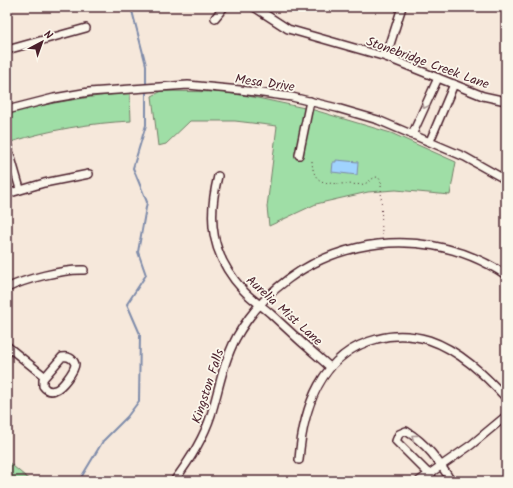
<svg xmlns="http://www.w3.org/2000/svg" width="513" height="488" font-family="Kalam,sans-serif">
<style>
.green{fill:#9fdea6;stroke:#747e68}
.water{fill:#a0d3fe;stroke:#7e8baa}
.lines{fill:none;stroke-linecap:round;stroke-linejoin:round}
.stream{stroke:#7e8baa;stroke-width:2}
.minor-casing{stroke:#4a1f2b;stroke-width:10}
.path{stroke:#4a1f2b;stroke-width:1;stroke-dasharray:1 3;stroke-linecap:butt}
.minor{stroke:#fbf7ec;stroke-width:7}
.oneway{stroke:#ab9695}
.labels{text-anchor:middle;stroke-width:3.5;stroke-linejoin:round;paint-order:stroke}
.street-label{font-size:13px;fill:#4a1f2b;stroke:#fbf7ec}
</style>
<rect width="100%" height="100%" fill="#f6e8db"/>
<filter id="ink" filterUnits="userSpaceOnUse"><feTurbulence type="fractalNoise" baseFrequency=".025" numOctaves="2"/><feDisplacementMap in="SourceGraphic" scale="8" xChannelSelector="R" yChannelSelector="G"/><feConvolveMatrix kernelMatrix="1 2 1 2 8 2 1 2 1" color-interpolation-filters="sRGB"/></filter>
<g filter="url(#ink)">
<!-- green -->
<g class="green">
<path d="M162 91 220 92 248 96 314 110 391 133 456 162 450 195 396 190 368 192 316 204 269 226 267 207 277 126 235 121H190L166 144 158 146 152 96Z"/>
<path d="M130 93 131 121C90 123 49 130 11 142L7 130V116L9 113C49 103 89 96 130 93Z"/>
<path d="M7 461 31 481H7Z"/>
</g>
<!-- water -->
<path class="water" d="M336 160 358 162 357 175 332 172 333 162H336Z"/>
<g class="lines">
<!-- stream -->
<g class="stream">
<path d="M131 7 146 65V86"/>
<path d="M79 481 103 441 127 417 139 401 140 334 127 304 146 275 138 252 147 202 133 168 146 125V90"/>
</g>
<defs>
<g id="minor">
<path d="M254 7 288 29 386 57 483 96 506 101"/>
<path d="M215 18 224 7"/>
<path d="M7 50 86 28"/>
<path d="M386 57 402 7"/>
<path d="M7 110 54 98 89 92 188 85 240 90 292 97 337 108 378 120 465 157 506 180"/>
<path d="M412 135 438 78"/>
<path d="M430 141 454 84"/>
<path d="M7 144 20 189"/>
<path d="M299 155 310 101"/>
<path d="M218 176C207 220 211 255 243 290 251 299 262 306 271 314 290 332 310 350 330 367"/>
<path d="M7 194 44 183 89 174"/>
<path d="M7 288C25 279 64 269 84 270"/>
<path d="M7 346 44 376"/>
<path d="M62 357C68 356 73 358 75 364 75 370 62 388 55 390 50 392 46 390 43 386V379Z"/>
<path d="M299 460C303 408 321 353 377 339 394 334 412 335 429 340 459 350 485 375 506 398"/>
<path d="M174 481C190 460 203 440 211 415 219 389 223 363 236 338 290 242 415 214 506 275"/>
<path d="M419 481 471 445 506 416"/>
<path d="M434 481 429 474 396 441 399 434 406 431C426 443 439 461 451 481"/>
</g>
</defs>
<!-- minor casing -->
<use href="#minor" class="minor-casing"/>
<!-- path -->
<path class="path" d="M312 161C313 185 326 183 345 184 351 184 359 185 364 184 370 182 372 177 378 177L381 181 382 238"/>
<!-- minor -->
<use href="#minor" class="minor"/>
</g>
<!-- one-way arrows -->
<defs><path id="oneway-chevron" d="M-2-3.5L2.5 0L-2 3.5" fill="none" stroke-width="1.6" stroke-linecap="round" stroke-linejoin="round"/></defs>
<g class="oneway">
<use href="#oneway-chevron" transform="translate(425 106) rotate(114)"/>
<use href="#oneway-chevron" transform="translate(414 437) rotate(-143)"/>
</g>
</g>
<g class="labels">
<!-- street labels -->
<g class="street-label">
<text transform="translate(428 62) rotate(20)" y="5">Stonebridge Creek Lane</text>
<text transform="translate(265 82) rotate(8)" y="5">Mesa Drive</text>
<text transform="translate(285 310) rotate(42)" y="5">Aurelia Mist Lane</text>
<text transform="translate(207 386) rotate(-72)" y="5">Kingston Falls</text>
</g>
</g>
<!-- margin -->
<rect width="513" height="488" fill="none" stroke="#fbf7ec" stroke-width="24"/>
<rect x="12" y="12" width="489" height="464" fill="none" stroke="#4a1f2b" stroke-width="1.5" filter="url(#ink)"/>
<!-- north arrow -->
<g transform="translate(42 42) rotate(41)" stroke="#fbf7ec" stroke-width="3" paint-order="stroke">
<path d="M0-3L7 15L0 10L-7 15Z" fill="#4a1f2b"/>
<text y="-6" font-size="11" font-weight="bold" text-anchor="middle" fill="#4a1f2b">N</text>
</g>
</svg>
